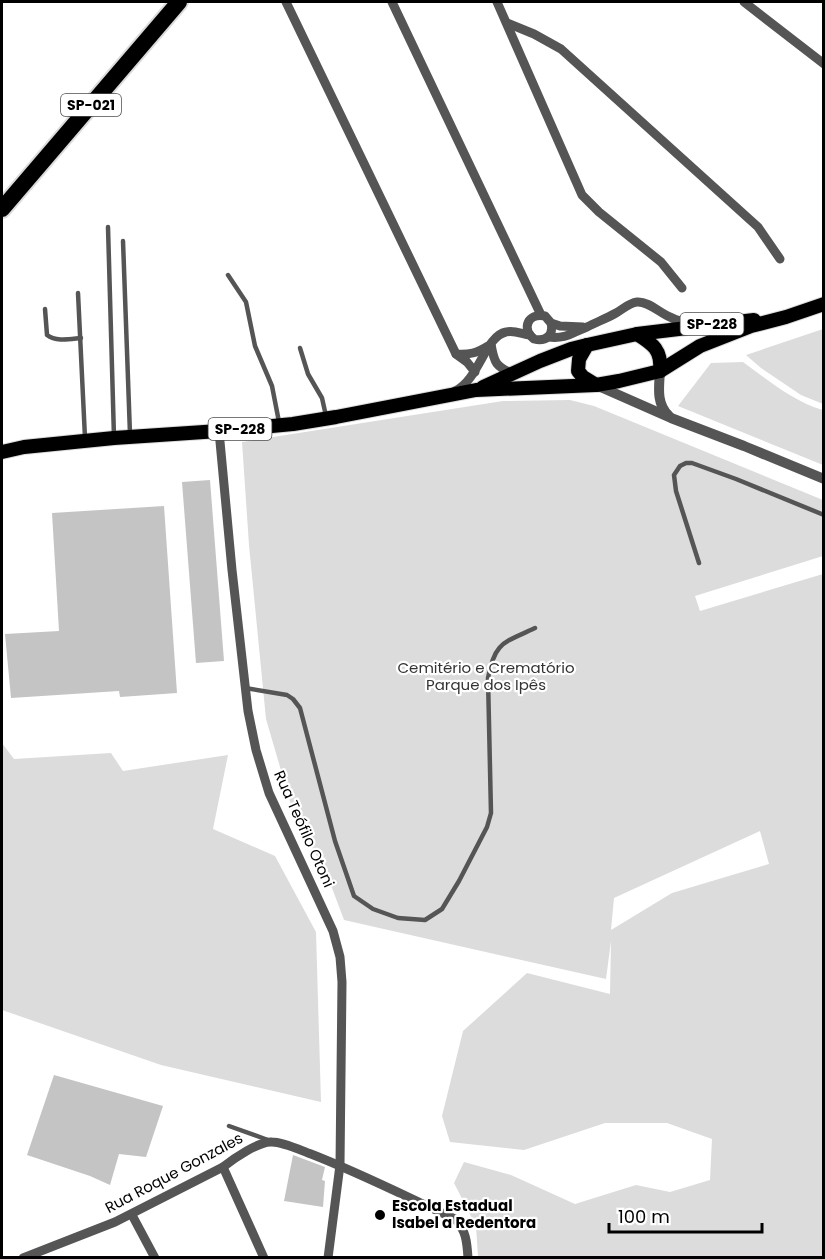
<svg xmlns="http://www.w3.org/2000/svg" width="825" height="1259" font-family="Poppins,sans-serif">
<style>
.green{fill:#dcdcdc;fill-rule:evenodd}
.building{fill:#c4c4c4}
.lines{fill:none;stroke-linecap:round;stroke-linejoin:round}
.primary-casing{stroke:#dbdbdb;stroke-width:16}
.motorway-casing{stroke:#dbdbdb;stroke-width:20}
.service{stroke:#555;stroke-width:4.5}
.minor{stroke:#555;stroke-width:9}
.tertiary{stroke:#555;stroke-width:10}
.primary{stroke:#000;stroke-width:14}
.motorway{stroke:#000;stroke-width:16}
.poi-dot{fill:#000;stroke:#fff;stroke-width:2}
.labels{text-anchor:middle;stroke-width:4.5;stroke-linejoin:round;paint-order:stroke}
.shield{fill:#fff;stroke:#4c4c4c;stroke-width:1.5}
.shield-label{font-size:14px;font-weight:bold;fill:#000}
.park-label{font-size:15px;fill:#333;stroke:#fff}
.street-label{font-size:15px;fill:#000;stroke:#fff}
.poi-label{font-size:15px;font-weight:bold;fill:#000;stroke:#fff;text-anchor:start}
</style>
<rect width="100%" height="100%" fill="#fff"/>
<!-- green -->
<g class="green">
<path d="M823 329V404L801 395 761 368 746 355Z"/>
<path d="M743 362C768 380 794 402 823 410V465L678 406 711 363Z"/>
<path d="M570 400 594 406 823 500V556L695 596 700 611 823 574V1257H478L476 1226 454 1183 464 1162 511 1175 575 1204 636 1185 670 1192 710 1180 712 1139 667 1123H605L524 1150 450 1142 442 1116 463 1031 527 973 610 994 611 941 606 979 344 920 326 872 294 815 266 719 249 545 242 442 503 401ZM760 831 769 864 672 893 611 930 614 898Z"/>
<path d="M2 743 14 759 111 753 123 771 228 755 213 829 275 856 316 932 321 1102 161 1065 2 1010Z"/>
</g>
<!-- building -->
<g class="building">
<path d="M210 480 224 661 196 663 182 482Z"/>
<path d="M164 506 177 693 120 697 119 691 11 698 5 634 59 631 52 513Z"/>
<path d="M54 1075 163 1106 146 1157 119 1154 110 1185 90 1176 27 1155Z"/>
<path d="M293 1155 325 1167 322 1180 325 1181 323 1207 284 1201Z"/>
</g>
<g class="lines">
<defs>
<g id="primary">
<path d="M637 334C653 344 662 350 660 371"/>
<path d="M587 345 579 359 578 371 583 377 596 385"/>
<path d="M483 387 540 361 571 349 587 345 637 334 754 320"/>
<path d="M2 452 24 447 114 438 219 431 293 424 336 417 476 390 596 385 619 381 660 371 700 346 751 326 786 317 824 304"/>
</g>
<path id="motorway" d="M2 209 179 2"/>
</defs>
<!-- primary casing -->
<use href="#primary" class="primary-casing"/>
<!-- motorway casing -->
<use href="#motorway" class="motorway-casing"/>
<!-- service -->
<g class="service">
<path d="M108 227 114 437"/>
<path d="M123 241 130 434"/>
<path d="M228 275 246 302 255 346 272 386 279 422"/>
<path d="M78 293 85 438"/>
<path d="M45 309 47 335C56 342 70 339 81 338"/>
<path d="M300 348 308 374 322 398 326 416"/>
<path d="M699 563 676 491 674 475 680 466 686 463H692L736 479 824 515"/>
<path d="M245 688 287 695 293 699 300 708 335 841 354 896 373 909 398 918 425 920 442 909 459 881 487 827 491 813 488 678C495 641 504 643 535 628"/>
<path d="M229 1126 268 1140"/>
</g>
<!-- minor -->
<g class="minor">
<path d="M286 2 456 354 467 362 475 372"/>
<path d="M392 2 541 315"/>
<path d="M497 2 582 195 599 212 661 262 682 288"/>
<path d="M744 2 824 64"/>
<path d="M507 23 534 34 561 49 758 227 780 259"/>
<path d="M551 323C554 335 546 342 534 339 521 328 528 313 545 316L551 323 560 326 583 327"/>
<path d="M548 337C567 339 571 333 587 327 597 322 607 318 616 313 623 309 629 303 637 302 648 301 660 313 670 317 677 321 685 322 692 325"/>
<path d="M491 344C494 363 496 367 514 374"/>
<path d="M456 354C469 355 477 353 488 346"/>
<path d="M455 391C479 380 485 336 506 332 514 330 522 334 530 335"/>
<path d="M219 431 232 570 248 711 256 750 269 793 333 931 340 957 342 982 340 1165 328 1258"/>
<path d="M223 1167 264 1258"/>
<path d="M132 1215 155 1258"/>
<path d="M23 1258 115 1222 223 1167C233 1159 259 1141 272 1142 283 1142 300 1150 311 1154 360 1173 407 1197 455 1219 466 1230 467 1242 468 1258"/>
</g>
<!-- tertiary -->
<g class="tertiary">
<path d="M660 371C659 387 656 404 669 416"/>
<path d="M596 385 671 418 744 446 824 479"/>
</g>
<!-- primary -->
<use href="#primary" class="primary"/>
<!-- motorway -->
<use href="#motorway" class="motorway"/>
</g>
<!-- markers -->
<circle class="poi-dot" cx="380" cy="1215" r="6"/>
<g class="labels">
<!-- shield labels -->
<g class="shield">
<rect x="61" y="94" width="60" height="22" rx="4.5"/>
<rect x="680.5" y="313" width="63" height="22" rx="4.5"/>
<rect x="208.5" y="418" width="63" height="22" rx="4.5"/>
</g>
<g class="shield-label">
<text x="91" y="110">SP-021</text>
<text x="712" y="329">SP-228</text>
<text x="240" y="434">SP-228</text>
</g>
<!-- park labels -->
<g class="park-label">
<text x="486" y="673">Cemitério e Crematório<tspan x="486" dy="17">Parque dos Ipês</tspan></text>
</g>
<!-- street labels -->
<g class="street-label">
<text transform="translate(304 829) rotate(66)" y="5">Rua Teófilo Otoni</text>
<text transform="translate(174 1173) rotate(-28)" y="5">Rua Roque Gonzales</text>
</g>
<!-- poi labels -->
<g class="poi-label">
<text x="392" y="1211">Escola Estadual<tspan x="392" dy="17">Isabel a Redentora</tspan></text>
</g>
</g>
<!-- border -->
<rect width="825" height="1259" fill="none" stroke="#000000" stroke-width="6"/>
<!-- scale -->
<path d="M609 1223v9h153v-9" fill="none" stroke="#000000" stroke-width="3"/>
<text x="618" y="1223" font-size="18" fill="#000000" stroke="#ffffff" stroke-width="4.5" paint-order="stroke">100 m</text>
</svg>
